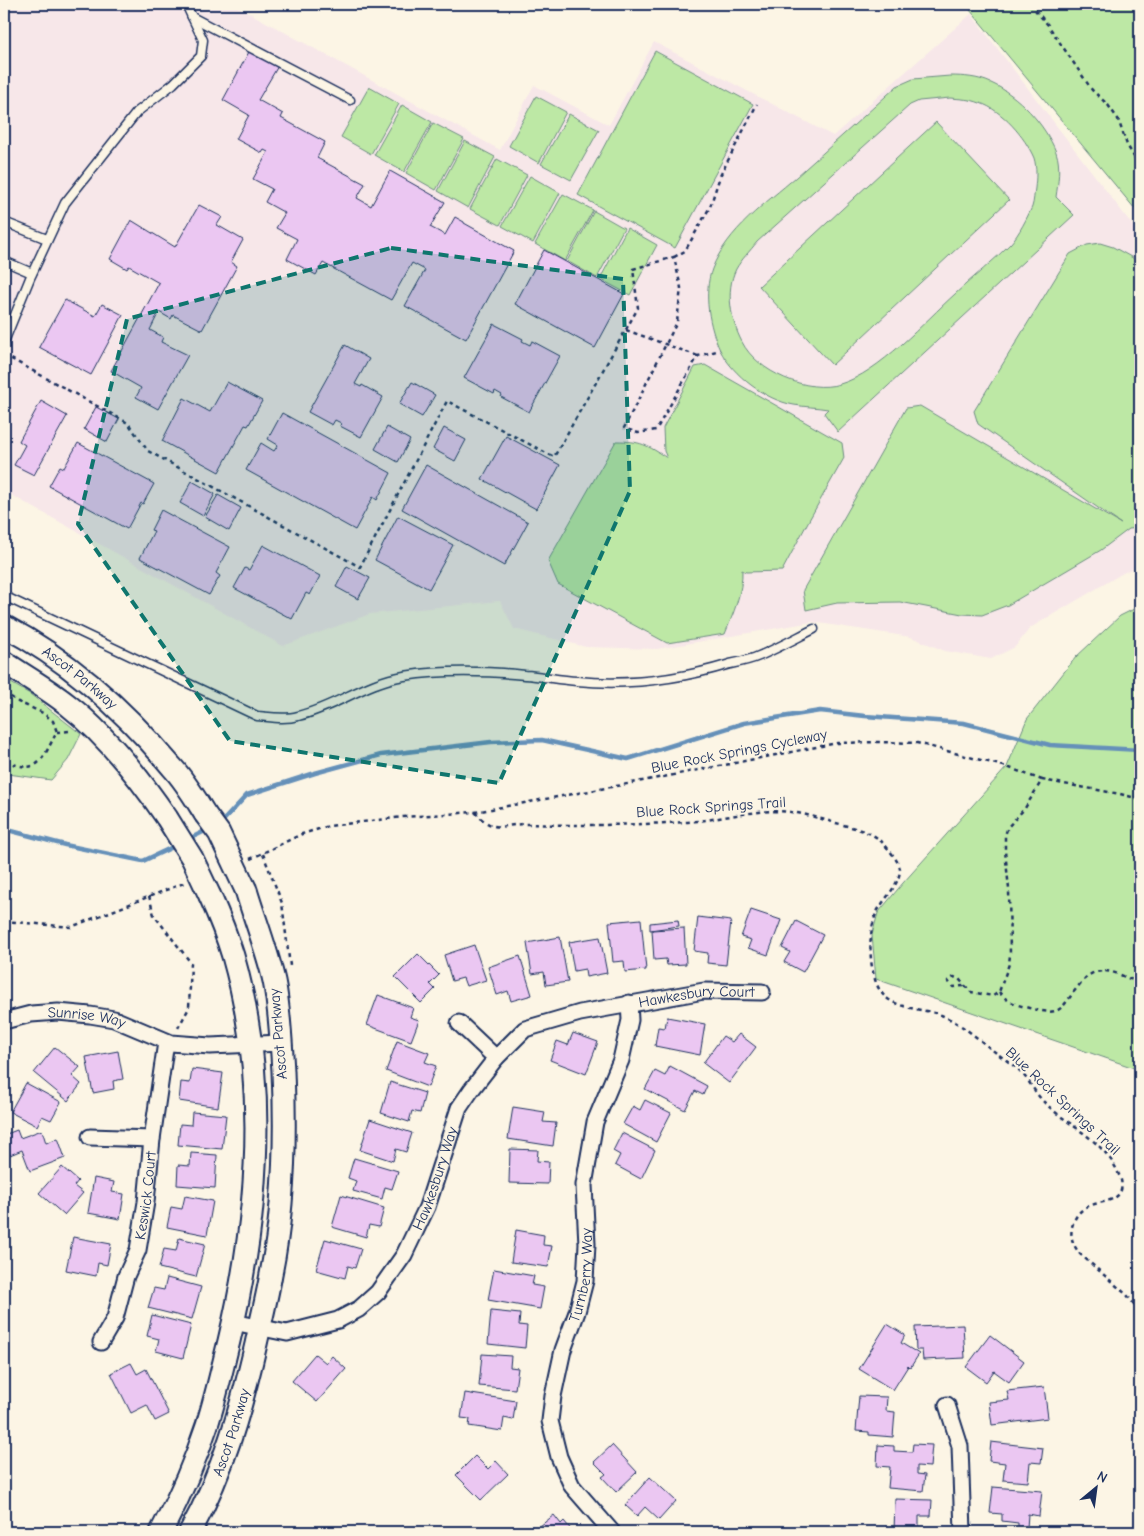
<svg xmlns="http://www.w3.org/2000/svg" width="1144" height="1536" font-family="'Comic Neue',sans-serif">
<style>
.built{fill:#f7e7e9}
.green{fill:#bde8a5;stroke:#6c8c82;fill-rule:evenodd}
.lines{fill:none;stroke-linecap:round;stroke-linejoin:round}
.stream{stroke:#6590b9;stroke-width:4.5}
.building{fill:#ebc7f2;stroke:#1b2f5e}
.service-casing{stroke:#1b2f5e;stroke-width:11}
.minor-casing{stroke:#1b2f5e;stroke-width:19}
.secondary-casing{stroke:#1b2f5e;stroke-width:25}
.path{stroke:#1b2f5e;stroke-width:2.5;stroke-dasharray:4 4;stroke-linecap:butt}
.service{stroke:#fcf5e5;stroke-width:8}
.minor{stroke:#fcf5e5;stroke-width:15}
.secondary{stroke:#fcf5e5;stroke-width:21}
.secondary-bridge-casing{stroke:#1b2f5e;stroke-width:25;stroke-linecap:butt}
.secondary-bridge{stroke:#fcf5e5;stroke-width:21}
.marked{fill:#0f766e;fill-opacity:0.2;stroke:#0f766e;stroke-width:4;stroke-dasharray:10 6;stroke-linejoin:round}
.labels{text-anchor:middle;stroke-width:4;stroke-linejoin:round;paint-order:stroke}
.street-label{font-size:15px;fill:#1b2f5e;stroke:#fcf5e5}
</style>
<rect width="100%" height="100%" fill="#fcf5e5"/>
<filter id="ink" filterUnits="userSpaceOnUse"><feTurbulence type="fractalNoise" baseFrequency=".02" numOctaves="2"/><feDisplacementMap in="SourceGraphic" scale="10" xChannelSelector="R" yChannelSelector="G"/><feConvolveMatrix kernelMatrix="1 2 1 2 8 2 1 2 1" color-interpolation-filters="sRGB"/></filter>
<g filter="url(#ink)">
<!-- built -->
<path class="built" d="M4 4H233L500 150 534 85 609 125 654 42 833 136 971 14 1140 235V565L1123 573 1030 628 1015 647 991 659 945 651 911 637 812 622 657 649 586 647 514 629 500 601 370 614 283 646 4 491Z"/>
<!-- green -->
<g class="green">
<path d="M965 4H1140V215Z"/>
<path d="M655 51 753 104 675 248 578 195Z"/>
<path d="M950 76C964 76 978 77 991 83 1018 95 1045 124 1056 152 1061 166 1058 183 1056 197L1074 215 838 432 824 413 828 409C816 407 805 407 794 405 765 400 733 375 720 350 709 327 703 293 712 269 727 230 766 203 796 177 830 147 864 116 897 86L913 79ZM950 98C961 99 970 99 980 103 1002 110 1025 137 1034 158 1037 168 1036 179 1035 188 1034 194 1034 201 1032 207 1027 218 1019 234 1011 243 994 261 973 277 955 294 925 321 879 373 840 384 808 394 757 372 742 342 731 321 725 291 736 269 741 260 750 251 757 242L910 105 919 101Z"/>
<path d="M369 87 399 104 371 154 341 137Z"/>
<path d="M536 96 566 112 539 163 509 146Z"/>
<path d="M402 105 432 122 404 172 374 155Z"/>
<path d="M569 114 599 130 571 180 541 164Z"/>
<path d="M936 122 1009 200 832 365 759 286Z"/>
<path d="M433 123 464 139 436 190 406 173Z"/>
<path d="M465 141 495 157 468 208 438 191Z"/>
<path d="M497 159 527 175 500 225 470 209Z"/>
<path d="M530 176 560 193 533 243 502 226Z"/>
<path d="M563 194 593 210 565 261 535 244Z"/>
<path d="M594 211 624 228 597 278 567 261Z"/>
<path d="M627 228 657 245 630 295 600 279Z"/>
<path d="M1100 243 1113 247 1140 262V528L1129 529 1101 550 1008 605 982 615 962 614 900 602 837 603 806 610 803 590 906 408 920 406 1121 524 978 424 974 411 1070 254 1087 245Z"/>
<path d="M705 365 842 443 844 458 808 522 782 571 746 572 742 570C743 592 733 614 725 634L667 643 558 584 548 561 616 441C641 441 647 445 667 458L664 451 663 428 695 367Z"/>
<path d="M1140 606V1070L876 979 872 935 878 913 903 883 1007 767 1027 719 1076 657 1120 616Z"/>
<path d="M4 679 30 694 81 734 68 760 51 780 8 774 4 772Z"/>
</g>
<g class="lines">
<!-- stream -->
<g class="stream">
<path d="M220 824 247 795 315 773 381 755 491 742 542 740 628 759 744 723 820 711 865 716 964 723 1050 745 1140 750"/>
<path d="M4 829 65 845 143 861 177 845"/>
<path d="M187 840 209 829"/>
</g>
</g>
<!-- building -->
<g class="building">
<path d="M250 50 278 66 258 100 283 114 281 118 325 142 317 158 365 184 357 198 371 206 390 171 445 202 430 227 445 235 455 217 464 222V223L514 251 466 339 405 306 425 270 412 263 391 300 323 263 316 275 287 259 297 239 276 228 285 213 265 202 272 189 253 179 268 152 264 150 262 153 236 139 249 115 223 100Z"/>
<path d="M199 205 222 217 217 225 243 240 231 262 237 266 202 330 173 315 171 319 159 312 150 330 163 337 161 342 188 355 158 409 136 397 141 388 111 371 159 283 129 266 127 269 110 259 131 220 175 247Z"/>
<path d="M544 250 624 294 595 348 515 304Z"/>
<path d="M65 300 95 316 102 304 123 315 91 375 39 347Z"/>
<path d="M494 324 523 339 522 341 530 345 532 341 560 356 529 412 501 397 502 395 495 391 494 394 464 378Z"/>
<path d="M345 345 369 359 355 384 361 387 362 385 383 397 361 437 340 426 341 423 335 420 332 425 308 412Z"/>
<path d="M227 382 262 401 248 426 245 425 219 472 162 441 184 398 210 412Z"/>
<path d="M412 382 435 395 422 417 399 404Z"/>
<path d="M41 401 67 416 34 475 14 465 25 445 19 441Z"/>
<path d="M96 407 119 419 107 442 84 429Z"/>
<path d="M282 413 391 473 377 500 373 497 355 530 246 470 261 443 274 451 278 445 268 439Z"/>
<path d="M387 427 410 440 398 462 375 449Z"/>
<path d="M444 428 466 440 455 461 433 449Z"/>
<path d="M506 436 560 465 536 509 482 479Z"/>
<path d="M78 443 154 484 143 504 141 503 127 529 49 486 60 466 64 468Z"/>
<path d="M426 465 528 522 504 566 402 509Z"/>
<path d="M192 481 215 494 203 516 180 503Z"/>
<path d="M218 495 241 508 229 531 205 517Z"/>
<path d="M161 510 230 547 216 573 220 576 209 595 140 558 154 531 151 530Z"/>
<path d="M398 516 453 545 429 589 375 560Z"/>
<path d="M263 545 320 576 310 595 306 593 292 619 234 588 245 568 249 570Z"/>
<path d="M347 566 370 578 358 599 336 587Z"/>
<path d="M751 910 781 920 768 955 748 948 751 940 741 937Z"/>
<path d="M698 917 731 921 726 965 707 963 708 953 694 951Z"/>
<path d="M641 919 646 970 625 972 624 961 613 962 609 922Z"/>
<path d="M678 920 679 926 650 930V923Z"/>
<path d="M796 921 823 935 803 972 784 962 790 952 782 948Z"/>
<path d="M684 928 686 964 667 965 666 959 654 960 652 930Z"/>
<path d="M560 937 568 982 546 985 544 972 532 974 527 943Z"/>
<path d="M600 937 607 973 586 977 585 969 574 971 569 942Z"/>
<path d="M474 945 486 980 466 986 463 978 452 981 444 955Z"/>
<path d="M418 954 439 975 430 984 435 989 421 1003 395 977Z"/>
<path d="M520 956 532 995 511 1001 508 991 497 995 488 967Z"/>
<path d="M378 995 413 1008 410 1017 419 1020 411 1041 367 1025Z"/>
<path d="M667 1017 705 1024 700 1055 655 1046 658 1027 665 1028Z"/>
<path d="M573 1033 598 1042 586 1074 550 1060 557 1041 568 1045Z"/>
<path d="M739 1034 756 1047 729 1083 703 1063 723 1036 732 1042Z"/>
<path d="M397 1041 429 1053 425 1062 436 1066 428 1087 386 1071Z"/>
<path d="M55 1047 80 1067 72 1076 81 1084 68 1101 34 1073Z"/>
<path d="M118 1051 123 1079 113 1081 114 1089 93 1093 86 1057Z"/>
<path d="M670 1066 707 1086 703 1095 695 1091 685 1110 645 1089 655 1071 665 1076Z"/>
<path d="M192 1069 223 1073 218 1107 179 1101 181 1082 190 1083Z"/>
<path d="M390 1082 425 1093 420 1113 412 1111 409 1122 381 1113Z"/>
<path d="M26 1083 61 1102 51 1120 42 1116 37 1126 10 1112Z"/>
<path d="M645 1100 671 1113 656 1142 623 1124 633 1106 640 1110Z"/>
<path d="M513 1107 545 1112 543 1122 556 1123 553 1146 508 1139Z"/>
<path d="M192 1112 226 1115 222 1149 178 1145 180 1124 191 1125Z"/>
<path d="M370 1119 412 1133 406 1152 396 1149 393 1161 360 1150Z"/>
<path d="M17 1130 20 1138 42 1130 46 1143 58 1138 65 1158 30 1171 22 1150 10 1155 4 1138V1135Z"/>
<path d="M622 1133 655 1150 641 1179 615 1165 620 1155 613 1151Z"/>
<path d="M510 1149 538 1150 537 1161 549 1162 548 1184 509 1183Z"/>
<path d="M191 1153 217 1155 215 1188 177 1185 178 1165 190 1166Z"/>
<path d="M354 1158 398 1171 392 1189 385 1187 382 1199 353 1191 356 1181 348 1178Z"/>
<path d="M62 1167 78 1181 74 1186 83 1193 64 1215 39 1193Z"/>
<path d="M94 1178 114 1182 112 1192 124 1194 120 1219 88 1213Z"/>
<path d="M341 1195 384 1208 379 1227 369 1225 366 1237 332 1227Z"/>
<path d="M185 1196 213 1201 207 1235 167 1227 171 1207 182 1209Z"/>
<path d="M516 1230 544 1235 543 1245 552 1246 548 1267 511 1262Z"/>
<path d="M73 1237 111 1244 107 1265 98 1263 96 1276 66 1270Z"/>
<path d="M179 1238 205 1244 196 1277 159 1268 164 1249 176 1251Z"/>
<path d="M325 1239 361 1249 355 1268 348 1266 345 1278 316 1270Z"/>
<path d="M494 1269 534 1276 532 1285 544 1287 540 1309 488 1300Z"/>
<path d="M167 1278 201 1287 192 1319 148 1308 154 1288 164 1290Z"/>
<path d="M491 1311 520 1314 519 1325 527 1326 525 1348 488 1344Z"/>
<path d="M152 1315 191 1325 183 1358 156 1351 159 1339 147 1336Z"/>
<path d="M887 1324 905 1335 901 1343 919 1354 910 1368 908 1366 893 1390 859 1369Z"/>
<path d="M963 1325 965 1358 923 1360 922 1350H916L915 1327Z"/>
<path d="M990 1335 1024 1361 1009 1382 994 1371 986 1382 966 1367Z"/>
<path d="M315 1354 326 1363 332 1356 346 1369 317 1402 292 1381Z"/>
<path d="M482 1354 511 1356 510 1367 518 1368 515 1389 479 1386Z"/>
<path d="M131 1363 137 1374 146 1369 169 1414 155 1421 147 1405 131 1413 111 1373Z"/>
<path d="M1044 1387 1048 1418 992 1425 989 1402 1009 1400 1007 1391Z"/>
<path d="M465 1393 516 1401 513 1420 504 1418 502 1431 469 1426 470 1419 461 1418Z"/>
<path d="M859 1396 887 1397 886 1411 895 1412 893 1437 869 1435V1432L856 1431Z"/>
<path d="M991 1442 1043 1448 1041 1463 1030 1462 1028 1482 1003 1480 1005 1463 989 1461Z"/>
<path d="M913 1444 932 1445 930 1467 917 1466V1474L925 1475 923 1491 888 1488 890 1467 877 1466 878 1445 894 1446V1451L912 1452Z"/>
<path d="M612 1445 637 1472 616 1492 602 1477 606 1474 594 1462Z"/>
<path d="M475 1456 488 1469 496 1461 508 1474 481 1500 456 1475Z"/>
<path d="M650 1477 676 1501 659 1520 645 1507 637 1516 625 1505Z"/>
<path d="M993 1487 1042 1491 1039 1516 1028 1514 1027 1528 1018 1527V1523L1002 1521V1514L990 1513Z"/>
<path d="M895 1499 932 1500 931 1516H919V1532H894Z"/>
<path d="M554 1515 561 1524 564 1521 573 1532H536L535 1530Z"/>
</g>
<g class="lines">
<defs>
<g id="service">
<path d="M186 4 192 17 350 100"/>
<path d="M4 222 47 239"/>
<path d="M4 261 32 273"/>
<path d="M4 342 30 278 65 203 137 112 173 84 201 56 203 40 192 17"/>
<path d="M4 596 257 716C270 717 285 720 298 716 335 707 366 682 404 676 444 670 484 671 525 675 542 676 559 680 577 681 629 686 681 679 730 664 740 662 750 660 759 656 778 648 796 638 814 629"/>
</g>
<g id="minor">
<path id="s1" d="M4 1021 31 1014 58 1012 90 1015 114 1019 171 1043 210 1046 281 1043"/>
<path d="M459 1023 496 1058"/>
<path d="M90 1137 152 1139"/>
<path id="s2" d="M233 1322 287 1333 338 1320 359 1309 378 1292 404 1255 427 1207 459 1108 472 1089 496 1058 525 1029 580 1013 704 991 762 992"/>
<path id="s3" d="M101 1342 115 1318 126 1276 138 1250 146 1202 152 1139 166 1042"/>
<path d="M947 1405 960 1446 963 1532"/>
<path id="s4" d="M612 1532 572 1486 559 1457 550 1421 553 1396 563 1350 577 1312 585 1281 587 1244 584 1185 595 1122 621 1060 630 1020 629 1003"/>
</g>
<g id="secondary">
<path id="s5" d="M4 626C69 660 125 711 172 767 185 781 195 798 205 814"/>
<path d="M4 662C25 676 48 689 68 705 105 734 141 780 167 818"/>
<path d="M161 1532C179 1498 195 1462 207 1425 216 1397 222 1369 229 1341 259 1215 269 1082 233 956 227 936 219 916 210 896"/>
<path id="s6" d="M190 1532C223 1473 241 1409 256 1344 261 1321 267 1297 271 1274 284 1210 286 1136 283 1071 281 1041 280 1010 274 981 267 950 255 920 246 890"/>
</g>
</defs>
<!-- service casing -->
<use href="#service" class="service-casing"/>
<!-- minor casing -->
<use href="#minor" class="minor-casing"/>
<!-- secondary casing -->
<use href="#secondary" class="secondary-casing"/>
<!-- path -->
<g class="path">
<path d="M1030 4 1048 25 1092 90 1108 105 1118 119 1127 145 1140 167"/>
<path d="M674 257 685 251 710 207 720 176 757 104"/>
<path d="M626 330 698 356"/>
<path d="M4 355 128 423 148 451 360 567 447 401 554 457 638 308 633 269 674 257 681 288 677 322 624 428 638 433 656 430 698 356 720 350"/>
<path d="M4 692 18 702 43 713 53 721 57 732C41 760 40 777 4 760"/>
<path d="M57 732 70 731"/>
<path d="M475 812C496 836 503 823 530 824 581 826 634 825 686 822 721 820 755 808 791 812 807 814 824 820 840 824 854 828 870 831 881 841 887 847 900 862 900 870 899 885 885 898 878 910 867 929 868 974 881 992 894 1010 923 1008 941 1015 961 1023 978 1039 995 1052 1003 1058 1012 1064 1019 1070 1029 1080 1035 1093 1044 1102 1068 1126 1106 1141 1119 1175 1122 1180 1123 1189 1119 1194 1108 1208 1080 1196 1072 1227 1070 1238 1073 1245 1080 1254L1127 1295 1140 1312"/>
<path d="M263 854 282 903 290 966"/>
<path d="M250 859 302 834 329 826 403 817 475 812 622 785 837 743 877 742 917 743 1007 767 1042 780"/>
<path d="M149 896 154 915 191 963 189 1008 178 1028"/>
<path d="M4 921 71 927 184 883"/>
<path d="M964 986 953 987 948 981 954 977 959 979 971 992 993 996 999 992 1009 964 1010 955 1009 889 1005 851V835L1008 827 1025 808 1042 780 1120 794 1140 799"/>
<path d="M999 992C1007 1002 1017 1005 1029 1008 1065 1018 1060 1007 1081 983 1085 978 1089 974 1096 972 1112 968 1125 978 1140 983"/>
</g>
<!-- service -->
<use href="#service" class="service"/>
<!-- minor -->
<use href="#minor" class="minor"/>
<!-- secondary -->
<use href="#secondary" class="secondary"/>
<defs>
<g id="secondary-bridge">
<path d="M205 814 219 833 246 890"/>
<path d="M167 818 192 858 210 896"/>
</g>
</defs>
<!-- secondary-bridge casing -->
<use href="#secondary-bridge" class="secondary-bridge-casing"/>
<!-- secondary-bridge -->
<use href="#secondary-bridge" class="secondary-bridge"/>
</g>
</g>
<!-- marked area -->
<path class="marked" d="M391 248 623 279 630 491 499 783 230 741 78 524 127 319Z"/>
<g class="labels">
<!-- street labels -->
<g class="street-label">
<text dy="5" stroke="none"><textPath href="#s5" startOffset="92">Ascot Parkway</textPath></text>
<text transform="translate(739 751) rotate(-11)" y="5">Blue Rock Springs Cycleway</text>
<text transform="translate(711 807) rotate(-4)" y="5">Blue Rock Springs Trail</text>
<text dy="5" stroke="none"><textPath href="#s2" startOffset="638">Hawkesbury Court</textPath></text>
<text dy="5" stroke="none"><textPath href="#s1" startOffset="84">Sunrise Way</textPath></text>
<text transform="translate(278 1034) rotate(-95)" y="5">Ascot Parkway</text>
<text transform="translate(1063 1101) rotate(43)" y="5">Blue Rock Springs Trail</text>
<text dy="5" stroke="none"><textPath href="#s2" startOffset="285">Hawkesbury Way</textPath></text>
<text dy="5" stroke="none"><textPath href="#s3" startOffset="155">Keswick Court</textPath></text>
<text dy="5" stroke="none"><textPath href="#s4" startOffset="280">Turnberry Way</textPath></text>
<text dy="5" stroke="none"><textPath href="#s6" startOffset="108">Ascot Parkway</textPath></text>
</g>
</g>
<!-- margin -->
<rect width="1144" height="1536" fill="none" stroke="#fcf5e5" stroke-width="20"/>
<rect x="10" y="10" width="1124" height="1516" fill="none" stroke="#1b2f5e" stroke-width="2" filter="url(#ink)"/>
<!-- north arrow -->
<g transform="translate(1096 1488) rotate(29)" stroke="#fcf5e5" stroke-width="4" paint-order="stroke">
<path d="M0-4L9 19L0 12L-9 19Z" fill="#1b2f5e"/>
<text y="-8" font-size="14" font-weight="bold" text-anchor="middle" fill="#1b2f5e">N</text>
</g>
</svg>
